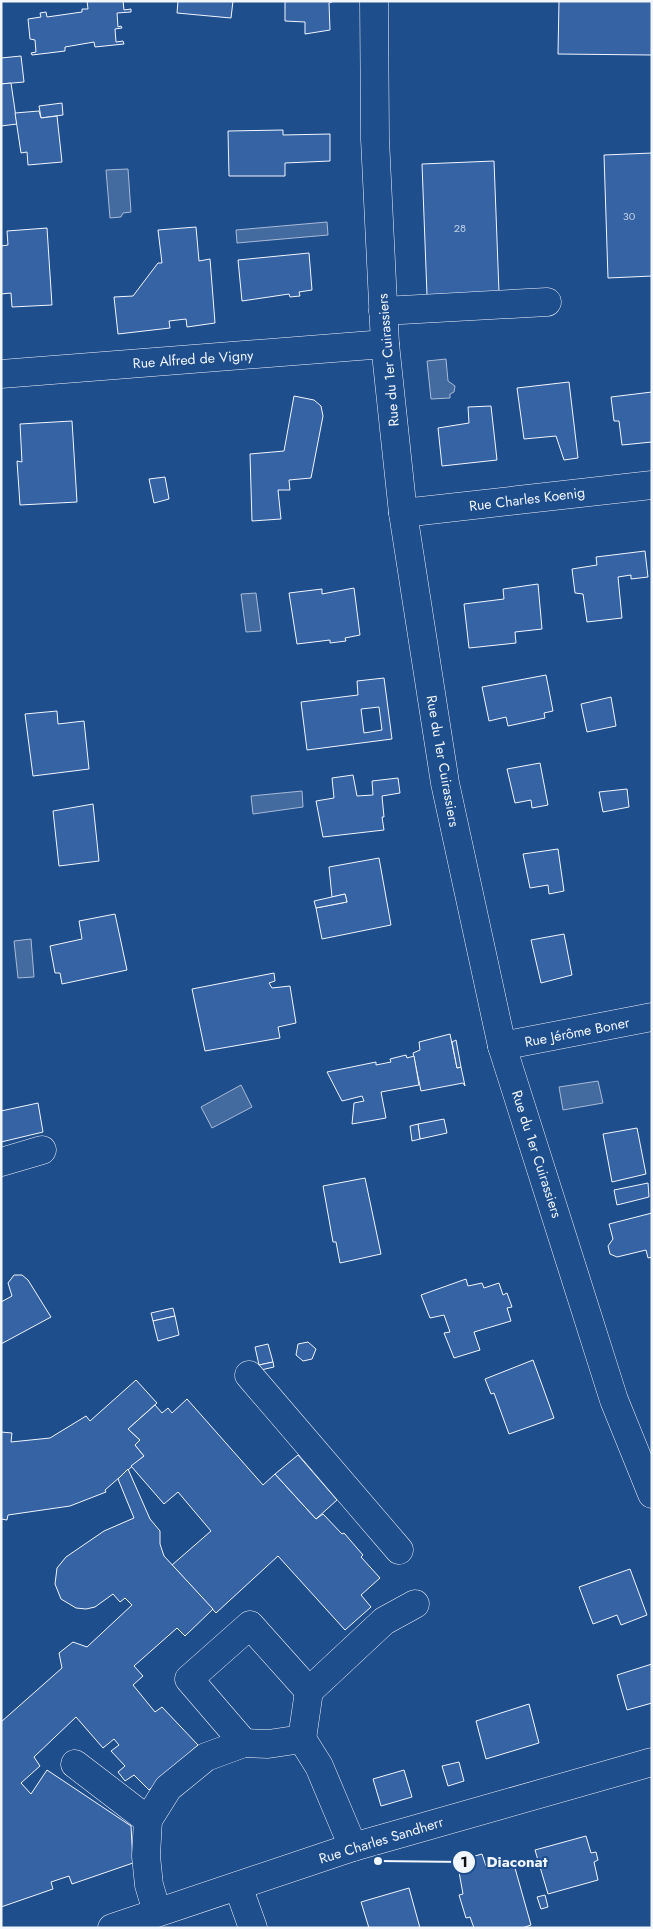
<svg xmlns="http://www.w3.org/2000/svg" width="653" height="1929" font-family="Jost,sans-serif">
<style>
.water{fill:#446ba0;stroke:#a8bbd7}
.building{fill:#3563a3;stroke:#f2f6ff;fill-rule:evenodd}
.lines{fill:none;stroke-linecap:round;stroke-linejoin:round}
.minor-casing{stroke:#f2f6ff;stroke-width:29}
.minor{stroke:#1f4e8c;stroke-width:28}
.labels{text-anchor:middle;stroke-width:4;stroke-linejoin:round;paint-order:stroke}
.number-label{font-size:11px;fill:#c3d1e8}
.street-label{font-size:14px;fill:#f2f6ff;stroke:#1f4e8c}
.leader{fill:none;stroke:#f2f6ff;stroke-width:2}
.callout-dot{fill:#f2f6ff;stroke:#1f4e8c;stroke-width:2}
.mark-label{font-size:15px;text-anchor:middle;font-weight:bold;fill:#111}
.callout-label{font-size:15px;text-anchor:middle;font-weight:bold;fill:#f2f6ff;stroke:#1f4e8c;stroke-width:4;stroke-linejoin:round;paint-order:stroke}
</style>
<rect width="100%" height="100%" fill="#1f4e8c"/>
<!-- water -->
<g class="water">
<path d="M128 169 131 212 123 213 121 217 110 218 106 170Z"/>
<path d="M327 222 328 235 237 243 236 230Z"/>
<path d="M446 359 448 381 455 386 454 392 450 394V398L431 399 427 361Z"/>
<path d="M256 593 261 631 246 632 241 594Z"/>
<path d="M302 791 303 807 253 814 251 796Z"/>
<path d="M31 939 34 977 18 978 14 941Z"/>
<path d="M598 1081 603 1103 563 1110 559 1087Z"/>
<path d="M241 1085 252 1107 212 1128 201 1107Z"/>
</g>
<!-- building -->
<g class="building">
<path d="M87 1H123L124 10 131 9V12L117 13 118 27 121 26 122 28 115 29 116 42 123 41 124 44 95 47 94 42 65 47V51L32 55 31 53 36 52 35 40 30 39 28 19 41 17 40 13 46 12 47 17 82 12V9H88Z"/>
<path d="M178 1H233L231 18 177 13Z"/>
<path d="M285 1H334L329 3 330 30 305 34V22L285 21Z"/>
<path d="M559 1H652V55L558 54Z"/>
<path d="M21 56 24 82 1 84V58Z"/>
<path d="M11 83 17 124 1 126V84Z"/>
<path d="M62 103 63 115 41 118 39 106Z"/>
<path d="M39 111 41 118 57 116 62 162 28 165 27 152 21 153 15 113Z"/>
<path d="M283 130V135L330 134V161L285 163V176H229L228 131Z"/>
<path d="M652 153V276L608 278 604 155Z"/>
<path d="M494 161 499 292 427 295 422 164Z"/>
<path d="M196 227 199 261 210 259 215 323 187 327 186 319 169 321 170 328 118 334 114 297 133 296 158 263H162L158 230Z"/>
<path d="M47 228 52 305 12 307 11 293 1 294V246L8 245 7 231Z"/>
<path d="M309 253 312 290 299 292 300 296 290 297 289 294 242 301 238 260Z"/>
<path d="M569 382 578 458 564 460 556 436 524 439 517 388Z"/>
<path d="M652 392V442L622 445 619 421H614L611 397Z"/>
<path d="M294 396 314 400 321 406 323 416 311 478 289 480 290 490H278L281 519 252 521 250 454 284 451Z"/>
<path d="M491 406 497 460 442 466 438 428 469 423 468 407Z"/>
<path d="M72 421 77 502 20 505 17 461 22 462 20 424Z"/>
<path d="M165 477 169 499 154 503 149 479Z"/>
<path d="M645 551 648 577 631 579V575L618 577 622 618 587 622 583 594 575 593 572 569 597 565 596 557Z"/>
<path d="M538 584 542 629 515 632 516 643 469 648 464 604 504 599 503 589Z"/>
<path d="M354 588 360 635 345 638 346 641 330 643V640L297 644 289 593 322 589V594Z"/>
<path d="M546 675 553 711 544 713 545 718 508 726 506 717 489 721 482 687Z"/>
<path d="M384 678 392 739 307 750 301 702 358 695 357 681ZM379 707 382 730 364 733 361 709Z"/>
<path d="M611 697 616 726 587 732 581 704Z"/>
<path d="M57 711 58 724 84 721 89 769 33 776 25 714Z"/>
<path d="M540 763 548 805 532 808 531 800 515 803 507 769Z"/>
<path d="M353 775 357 796 373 795 372 781 398 778 400 793 382 796 384 817H382L384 830 323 837 316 801 334 798 332 778Z"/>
<path d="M627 789 629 807 603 812 599 792Z"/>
<path d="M93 804 99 861 59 866 53 811Z"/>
<path d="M558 849 564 891 549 894 548 885 530 888 523 854Z"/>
<path d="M379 858 391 925 322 939 316 908 347 902 345 894 332 897 329 867Z"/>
<path d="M345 894 347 902 316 908 314 901Z"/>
<path d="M115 914 127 970 62 984 60 973H55L50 946 82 939 79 921Z"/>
<path d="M564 934 572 975 541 983 531 940Z"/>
<path d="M274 973 275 981 269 983 272 988 290 986 296 1023 278 1027 280 1038 205 1051 192 989Z"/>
<path d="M450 1034 457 1068 461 1067 465 1086 463 1083 421 1091 413 1053 420 1050 419 1042Z"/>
<path d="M456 1040 461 1067 457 1068 452 1042Z"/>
<path d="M406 1055 407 1058 414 1056 419 1085 381 1092 386 1118 352 1124 354 1103 364 1101 362 1096 342 1101 327 1072 376 1062V1065L391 1062 390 1059Z"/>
<path d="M38 1103 43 1132 1 1142V1111Z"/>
<path d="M444 1119 447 1133 420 1139 418 1124Z"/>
<path d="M418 1124 420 1139 412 1141 410 1126Z"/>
<path d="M637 1128 646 1174 612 1182 603 1134Z"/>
<path d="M365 1178 381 1254 340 1263 336 1242H333L323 1186Z"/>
<path d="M648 1183 649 1197 617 1205 614 1190Z"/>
<path d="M652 1213V1257L648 1258 646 1250 617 1257 610 1254 608 1246 613 1239 609 1224Z"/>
<path d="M14 1275H22L28 1280 51 1317 1 1344V1302L12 1296 8 1283Z"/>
<path d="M466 1279 468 1286 482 1283 484 1288 499 1283 503 1295 507 1293 512 1307 507 1308 511 1321 474 1332 480 1350 454 1358 444 1333 450 1332 444 1315 430 1318 421 1295Z"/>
<path d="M173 1308 175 1316 153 1321 151 1313Z"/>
<path d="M175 1316 179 1335 158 1341 153 1321Z"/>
<path d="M308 1342 316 1349 312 1359 303 1361 296 1355 298 1344Z"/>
<path d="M268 1344 273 1362 259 1365 255 1347Z"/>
<path d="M533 1360 554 1418 509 1434 494 1393 491 1394 485 1379Z"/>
<path d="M273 1362 274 1367 261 1370 259 1365Z"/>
<path d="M136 1380 157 1403 128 1429 140 1440 135 1445 144 1456 105 1490 106 1492 70 1506 8 1515 7 1520 1 1519V1432L12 1433 11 1442 50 1438 86 1416 90 1421Z"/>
<path d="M187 1399 263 1485 275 1474 316 1519 323 1514 342 1534 344 1533 363 1555 361 1557 380 1578 361 1595 371 1607 345 1630 278 1556 216 1613 172 1565 211 1531 178 1492 164 1504 131 1466 144 1456 135 1445 140 1440 128 1429 155 1405 162 1413 168 1408 172 1413Z"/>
<path d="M298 1455 337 1500 316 1519 275 1474Z"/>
<path d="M128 1469 150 1519 160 1531V1544L164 1556 213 1609 185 1636 177 1628 134 1666 143 1676 133 1685 155 1712 162 1707 198 1745 149 1790 134 1775 125 1781 118 1772 125 1766 111 1751 119 1745 114 1739 103 1748 76 1717 34 1757 40 1766 21 1783 31 1794 47 1770 131 1826 133 1863 72 1884 69 1876 51 1882 53 1889 1 1907V1722L62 1668 59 1653 73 1642 87 1647 132 1605 125 1598 120 1602 113 1594 95 1607 86 1609 76 1608 61 1599 55 1584 57 1568 66 1557 104 1531 134 1518 118 1479Z"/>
<path d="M630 1569 647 1615 621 1625 617 1615 593 1624 579 1587Z"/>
<path d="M652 1664V1703L627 1710 617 1675Z"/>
<path d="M529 1704 539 1743 486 1759 476 1721Z"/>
<path d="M459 1762 464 1781 448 1786 442 1766Z"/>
<path d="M404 1770 412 1797 381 1806 373 1779Z"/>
<path d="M586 1836 591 1853 596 1852 598 1860 594 1862 598 1880 548 1894 535 1850Z"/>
<path d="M482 1854 486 1866 504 1861 505 1864 513 1861 531 1925 522 1928H474L470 1917 466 1918 459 1895 463 1894 457 1861Z"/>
<path d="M409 1888 420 1928H369L361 1902Z"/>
<path d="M545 1895 548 1907 541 1909 537 1897Z"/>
</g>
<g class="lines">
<defs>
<g id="minor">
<path d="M374 1 375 139 385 344 403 513 445 783 502 1046 614 1400 652 1494"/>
<path d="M383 311 547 302"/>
<path d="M1 374 385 344"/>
<path d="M403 513 652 485"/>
<path d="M502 1046 652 1017"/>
<path d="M1 1162 42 1150"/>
<path d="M249 1375 399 1550"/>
<path d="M302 1739 309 1691 384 1621 415 1604"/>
<path d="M244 1743 189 1679 250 1625 309 1691"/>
<path d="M75 1764 148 1820"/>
<path d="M238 1886 253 1928"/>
<path d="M157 1912 149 1885 146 1856 148 1820 168 1788 206 1757 244 1743 268 1744 302 1739 319 1766 353 1847"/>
<path d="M112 1928 353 1847 652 1762"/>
</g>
</defs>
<!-- minor casing -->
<use href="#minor" class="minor-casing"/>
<!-- minor -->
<use href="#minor" class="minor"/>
</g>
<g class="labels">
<!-- number labels -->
<g class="number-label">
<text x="629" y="220">30</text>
<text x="460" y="232">28</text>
</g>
<!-- street labels -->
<g class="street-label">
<text transform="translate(193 359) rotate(-4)" y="5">Rue Alfred de Vigny</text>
<text transform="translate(388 360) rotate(-95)" y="5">Rue du 1er Cuirassiers</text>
<text transform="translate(527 499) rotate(-7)" y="5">Rue Charles Koenig</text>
<text transform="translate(443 761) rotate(80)" y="5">Rue du 1er Cuirassiers</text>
<text transform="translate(577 1032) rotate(-11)" y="5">Rue Jérôme Boner</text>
<text transform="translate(537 1154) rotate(72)" y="5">Rue du 1er Cuirassiers</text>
<text transform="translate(381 1840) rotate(-17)" y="5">Rue Charles Sandherr</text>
</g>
</g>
<!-- callouts -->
<path class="leader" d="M378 1861L464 1862"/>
<g class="callout-dot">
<circle cx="378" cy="1861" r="5"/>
<circle cx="464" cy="1862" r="12"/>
</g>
<g class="mark-label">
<text x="464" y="1867">1</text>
</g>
<g class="callout-label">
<text x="517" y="1867">Diaconat</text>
</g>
<!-- border -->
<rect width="653" height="1929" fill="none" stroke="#f2f6ff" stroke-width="5"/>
</svg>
